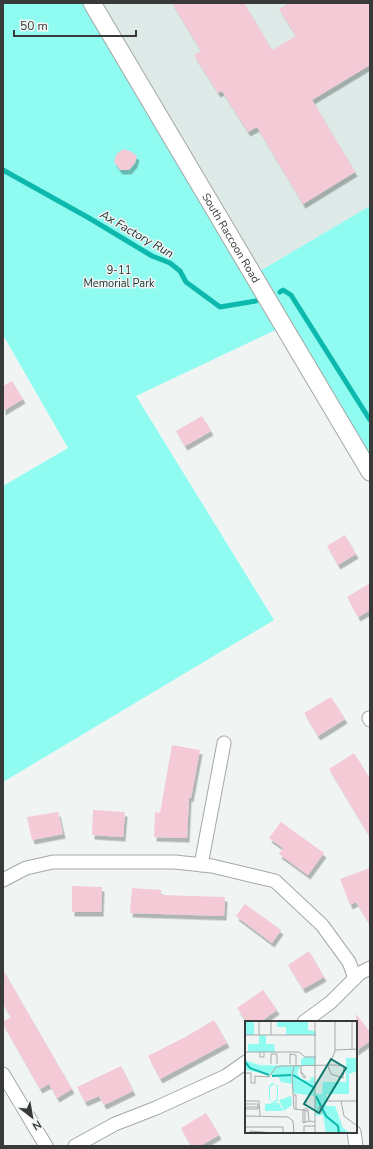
<svg xmlns="http://www.w3.org/2000/svg" width="373" height="1149" font-family="'Nunito Sans',sans-serif">
<style>
.built{fill:#ddeae8}
.green{fill:#90fbf0}
.lines{fill:none;stroke-linecap:round;stroke-linejoin:round}
.stream{stroke:#0db9ad;stroke-width:5}
.building{fill:#f4cad6;filter:url(#shadow)}
.minor-casing{stroke:#a4a8a7;stroke-width:15}
.tertiary-casing{stroke:#a4a8a7;stroke-width:19}
.minor{stroke:#fff;stroke-width:13}
.tertiary{stroke:#fff;stroke-width:17}
.labels{text-anchor:middle;stroke-width:3;stroke-linejoin:round;paint-order:stroke}
.street-label{font-size:11px;fill:#383939;stroke:#f0f5f4}
.park-label{font-size:11px;fill:#1a322f;stroke:#f0f5f4}
.water-label{font-size:12px;font-style:italic;fill:#18302d;stroke:#f0f5f4}
.inset-river{fill:none;stroke:#0db9ad;stroke-width:2}
.inset-road{fill:none;stroke:#a6aaa9;stroke-width:1}
.view{fill:#0f766e;fill-opacity:0.15;stroke:#0f766e;stroke-width:2}
.inset-edge{fill:none;stroke:#383939;stroke-width:2}
</style>
<defs>
<filter id="shadow"><feDropShadow dx="2.5" dy="4.5" stdDeviation="0" flood-color="#0004"/></filter>
</defs>
<rect width="100%" height="100%" fill="#f0f5f4"/>
<!-- built -->
<path class="built" d="M92 3H370V206L253 275Z"/>
<!-- green -->
<path class="green" d="M3 3H92L253 275 370 206V472L284 326 136 396 274 620 3 782V486L68 448 3 335Z"/>
<g class="lines">
<!-- stream -->
<g class="stream">
<path d="M3 170 89 218 152 256 170 263 180 271 186 282 220 307 256 301"/>
<path d="M280 292 283 290 291 295 370 420"/>
</g>
</g>
<!-- building -->
<g class="building">
<path d="M172 3H244L272 50 296 36 279 9 289 3H370V65L312 100 355 172 303 204 257 127 248 132 222 91 218 93 194 55 201 51Z"/>
<path d="M123 149 130 151 137 156 135 163 129 170H120L114 162 116 155Z"/>
<path d="M12 381 23 399 3 411V386Z"/>
<path d="M202 416 211 431 185 446 176 431Z"/>
<path d="M345 535 356 554 338 565 327 546Z"/>
<path d="M370 583V610L358 617 347 597Z"/>
<path d="M331 697 345 719 318 736 304 713Z"/>
<path d="M172 745 200 750 191 798 189 797 187 838 154 837 155 812 160 813Z"/>
<path d="M354 753 370 779V837L329 769Z"/>
<path d="M93 810 125 812 123 837 92 835Z"/>
<path d="M58 812 63 834 32 840 27 817Z"/>
<path d="M281 822 324 853 308 875 279 854 283 848 269 838Z"/>
<path d="M370 868V925L356 902 350 905 340 879Z"/>
<path d="M72 886 102 887 101 912H72Z"/>
<path d="M132 888 161 890V895L225 897 224 916 130 913Z"/>
<path d="M245 904 281 930 272 943 236 916Z"/>
<path d="M309 951 324 977 303 989 288 965Z"/>
<path d="M3 970 72 1089 57 1098 49 1084 40 1089 3 1024V1022L11 1017 3 1004Z"/>
<path d="M263 990 277 1010 260 1022H247L237 1008Z"/>
<path d="M356 1014 370 1032V1041L356 1051Z"/>
<path d="M214 1020 227 1043 160 1079 148 1056 187 1036Z"/>
<path d="M121 1066 133 1091 104 1105 99 1096 85 1102 77 1087Z"/>
<path d="M206 1113 219 1135 200 1146H191L181 1128Z"/>
</g>
<g class="lines">
<defs>
<g id="minor">
<path d="M369 718 370 720"/>
<path d="M201 865 224 743"/>
<path d="M3 880 26 868 53 862H175L212 866 275 881 322 925 349 962 355 978"/>
<path d="M304 1022 331 1002 360 973 370 968"/>
<path d="M3 1074 46 1146"/>
<path d="M354 1132 356 1146"/>
<path d="M75 1146 115 1124 156 1108 226 1076 246 1062"/>
</g>
<g id="tertiary">
<path id="s1" d="M92 3 370 472"/>
</g>
</defs>
<!-- minor casing -->
<use href="#minor" class="minor-casing"/>
<!-- tertiary casing -->
<use href="#tertiary" class="tertiary-casing"/>
<!-- minor -->
<use href="#minor" class="minor"/>
<!-- tertiary -->
<use href="#tertiary" class="tertiary"/>
</g>
<g class="labels">
<!-- street labels -->
<g class="street-label">
<text dy="4" stroke="none"><textPath href="#s1" startOffset="273">South Raccoon Road</textPath></text>
</g>
<!-- park labels -->
<g class="park-label">
<text x="119" y="274">9-11<tspan x="119" dy="13">Memorial Park</tspan></text>
</g>
<!-- water labels -->
<g class="water-label">
<text transform="translate(137 234) rotate(30)" y="4">Ax Factory Run</text>
</g>
</g>
<!-- overview -->
<g transform="translate(245 1021)">
<rect width="112" height="112" fill="#f0f5f4"/>
<path d="M0 0H9V14H0ZM32 0H63V9L70 10 71 14H41V6H32ZM14 14H21V23H29L30 31H3V23H14ZM60 36H71L70 45H56V38ZM101 37H112V50L104 53V73H82L81 85H90L98 107 105 112H81L78 94 70 95V75L48 72V63L36 61 33 55 0 49V39L14 44 55 45 52 52 56 58 65 60 66 56H70V73H77L78 61H101ZM27 62 33 65V80L29 82H34L38 90H20V83L28 82 24 78V65ZM29 63 32 66V78L28 81 25 78V66ZM46 75 47 84 39 90 34 79Z" fill="#90fbf0" fill-rule="evenodd"/>
<path class="inset-river" d="M0 41 5 47 24 54M48 54 68 66M27 55 46 54M71 75 81 95 93 105 94 112"/>
<path class="inset-road" d="M0 14H71M14 14V0M26 14V0M90 29 112 28M107 29V0M0 31H54L60 36H71M15 31V36H19V31M86 40 90 30V0M26 43V33H32V43M45 43V33L51 34V44M49 45 47 55 49 88 58 89V102L64 100M56 45V52L59 57 61 56 56 51M0 52H6V62M112 57V90M6 62H10V55L24 56 31 46 37 45 90 44 99 45 98 57 86 53 83 45M49 74H51V88M0 80H14L15 95M82 80H112M96 80 99 95 112 105M0 83H13V88H0M0 86H14M61 87 63 89V90L58 89ZM60 89V102M72 89V92H77L75 85 73 89M63 90 64 100 70 101M0 95 43 96 48 100 49 112M0 106H38V112M5 112V110L30 112M59 112V105H70M70 112V0"/>
<path class="view" d="M86 38 101 47 74 92 59 83Z"/>
<rect width="112" height="112" class="inset-edge"/>
</g>
<!-- border -->
<rect width="373" height="1149" fill="none" stroke="#383939" stroke-width="8"/>
<!-- north arrow -->
<g transform="translate(32 1117) rotate(149)" stroke="#f0f5f4" stroke-width="3" paint-order="stroke">
<path d="M0-3L7 15L0 10L-7 15Z" fill="#383939"/>
<text y="-6" font-size="11" font-weight="bold" text-anchor="middle" fill="#383939">N</text>
</g>
<!-- scale -->
<path d="M14 30v6h122v-6" fill="none" stroke="#383939" stroke-width="2"/>
<text x="20" y="30" font-size="12" fill="#383939" stroke="#f0f5f4" stroke-width="3" paint-order="stroke">50 m</text>
</svg>
